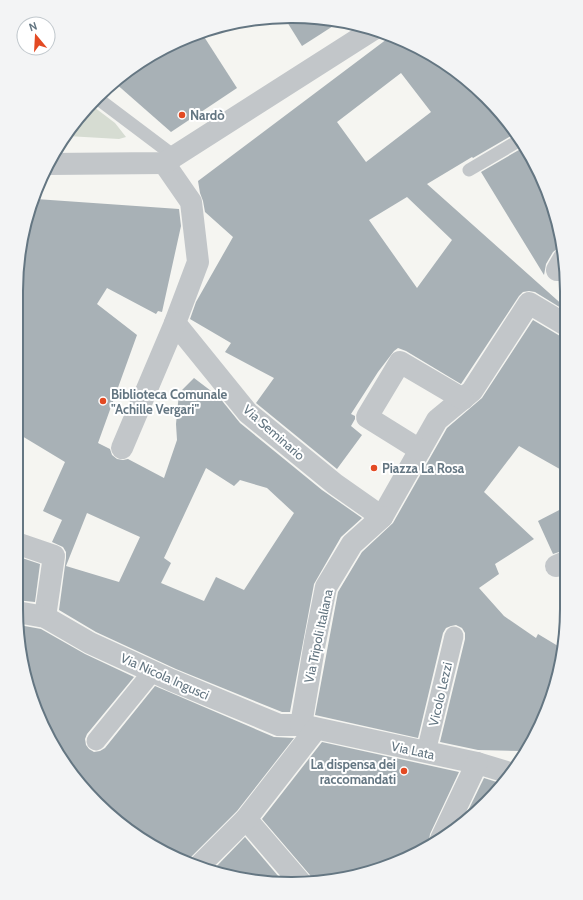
<svg xmlns="http://www.w3.org/2000/svg" width="583" height="900" font-family="Cabin,sans-serif">
<style>
.green{fill:#d6dcd2}
.building{fill:#a8b1b6;fill-rule:evenodd}
.lines{fill:none;stroke-linecap:round;stroke-linejoin:round}
.service{stroke:#c2c6c9;stroke-width:13}
.pedestrian{stroke:#c2c6c9;stroke-width:19}
.minor{stroke:#c2c6c9;stroke-width:22}
.tertiary{stroke:#c2c6c9;stroke-width:22}
.poi-dot{fill:#e34a23;stroke:#fff;stroke-width:1.5}
.labels{text-anchor:middle;stroke-width:4;stroke-linejoin:round;paint-order:stroke}
.poi-label{font-size:13px;font-weight:bold;fill:#647682;stroke:#fff;text-anchor:start}
.street-label{font-size:13px;fill:#647682;stroke:#fff}
.rim{fill:none;stroke:#647682;stroke-width:2}
</style>
<rect width="100%" height="100%" fill="#f5f5f1"/>
<!-- green -->
<path class="green" d="M90 104 115 123 126 137 119 139 67 136 84 110Z"/>
<!-- building -->
<g class="building">
<path d="M284 17 327 18 341 21 302 46Z"/>
<path d="M201 32 237 88 171 132 114 82 124 73 169 45Z"/>
<path d="M391 36 429 53 473 84 510 124 516 133 473 158 472 157 427 184 566 308V311L535 292 529 291 523 292 519 296 461 384 406 351 398 348 394 351 378 372 351 414 355 416V419L351 426 362 435 337 469 256 403 274 378 225 352 231 343 190 319 196 302 233 237 205 212 203 201 200 193 198 181ZM401 73 431 112 366 162 337 122ZM407 197 452 240 417 288 369 220Z"/>
<path d="M524 147 539 170 558 220 562 245 553 252 546 264 544 275 481 172Z"/>
<path d="M36 199 179 209 181 226 162 312 158 311 156 314 107 288 97 304 137 335 98 443 110 449 112 455 117 459 123 460 128 459 164 478 177 440 176 424 179 393 194 378 219 397 240 423 322 490 362 518 341 537 314 584 290 712H282L176 669 96 632 59 610 66 558V552L63 547 52 542 62 520 43 511 65 462 17 433 18 255ZM206 468 234 486 240 480 267 488 294 513 244 590 216 577 204 601 161 583 171 563 164 558ZM87 513 140 537 119 582 66 566Z"/>
<path d="M533 320 560 336 566 337 565 472 519 446 484 492 534 539 495 564 499 574 479 588 504 616 536 638 538 634 563 649 546 714 523 751 478 750 440 742 465 639V633L462 628 456 625 451 626 446 628 443 633 418 738 315 715 338 592 362 552 393 523 447 428 482 398Z"/>
<path d="M565 507V550L553 554 538 521Z"/>
<path d="M16 556 40 564 35 602 16 600Z"/>
<path d="M19 625 41 629 85 654 134 677 87 734 85 739 86 745 89 749 94 752 100 751 105 748 155 686 274 737 294 738 237 811 187 861 124 827 63 762 31 697Z"/>
<path d="M322 742 459 772 430 834 429 840 430 844 363 875 313 881 310 875 262 819Z"/>
<path d="M484 778 503 784 499 790 463 821Z"/>
<path d="M245 837 284 883 212 871Z"/>
</g>
<g class="lines">
<!-- service -->
<g class="service">
<path d="M97 98 174 156"/>
<path d="M469 170 520 140"/>
</g>
<!-- pedestrian -->
<g class="pedestrian">
<path d="M96 741 153 671"/>
<path d="M426 752 454 636"/>
</g>
<!-- minor -->
<g class="minor">
<path d="M164 163 191 202 198 262 175 323 248 413 335 484 382 517 437 420 472 391 529 303 566 325"/>
<path d="M557 270 564 258"/>
<path d="M122 448 175 323"/>
<path d="M420 450 367 417 400 362 463 399"/>
<path d="M16 543 54 556 45 617"/>
<path d="M556 566 565 562"/>
<path d="M17 612 45 617 90 643 171 680 279 725H301L477 763 510 773"/>
<path d="M301 725 315 642 326 587 352 544 382 517"/>
<path d="M246 819 301 883"/>
<path d="M441 839 477 763"/>
<path d="M198 867 246 819 316 729"/>
</g>
<!-- tertiary -->
<path class="tertiary" d="M48 164 164 163 374 29"/>
</g>
<!-- markers -->
<g class="poi-dot">
<circle cx="182" cy="115" r="4"/>
<circle cx="103" cy="401" r="4"/>
<circle cx="374" cy="468" r="4"/>
<circle cx="404" cy="771" r="4"/>
</g>
<g class="labels">
<!-- poi labels -->
<g class="poi-label">
<text x="190" y="120">Nardò</text>
<text x="111" y="399">Biblioteca Comunale<tspan x="111" dy="15">"Achille Vergari"</tspan></text>
<text x="382" y="473">Piazza La Rosa</text>
<text x="396" y="769" text-anchor="end">La dispensa dei<tspan x="396" dy="15">raccomandati</tspan></text>
</g>
<!-- street labels -->
<g class="street-label">
<text transform="translate(274 432) rotate(41)" y="5">Via Seminario</text>
<text transform="translate(318 636) rotate(-78)" y="5">Via Tripoli Italiana</text>
<text transform="translate(165 676) rotate(24)" y="5">Via Nicola Ingusci</text>
<text transform="translate(440 694) rotate(-77)" y="5">Vicolo Lezzi</text>
<text transform="translate(413 750) rotate(12)" y="5">Via Lata</text>
</g>
</g>
<!-- crop -->
<path d="M0 0H583V900H0ZM291 23H292A268 268 0 0 1 560 291V609A268 268 0 0 1 292 877H291A268 268 0 0 1 23 609V291A268 268 0 0 1 291 23Z" fill="#f3f4f5" fill-rule="evenodd"/>
<path class="rim" d="M291 23H292A268 268 0 0 1 560 291V609A268 268 0 0 1 292 877H291A268 268 0 0 1 23 609V291A268 268 0 0 1 291 23Z"/>
<!-- north arrow -->
<g transform="translate(36 36) rotate(342)"><circle r="19" fill="#ffffff" stroke="#c1c8cd"/>
<path d="M0-3L7 15L0 10L-7 15Z" fill="#e34a23"/>
<text y="-6" font-size="11" font-weight="bold" text-anchor="middle" fill="#647682">N</text>
</g>
</svg>
